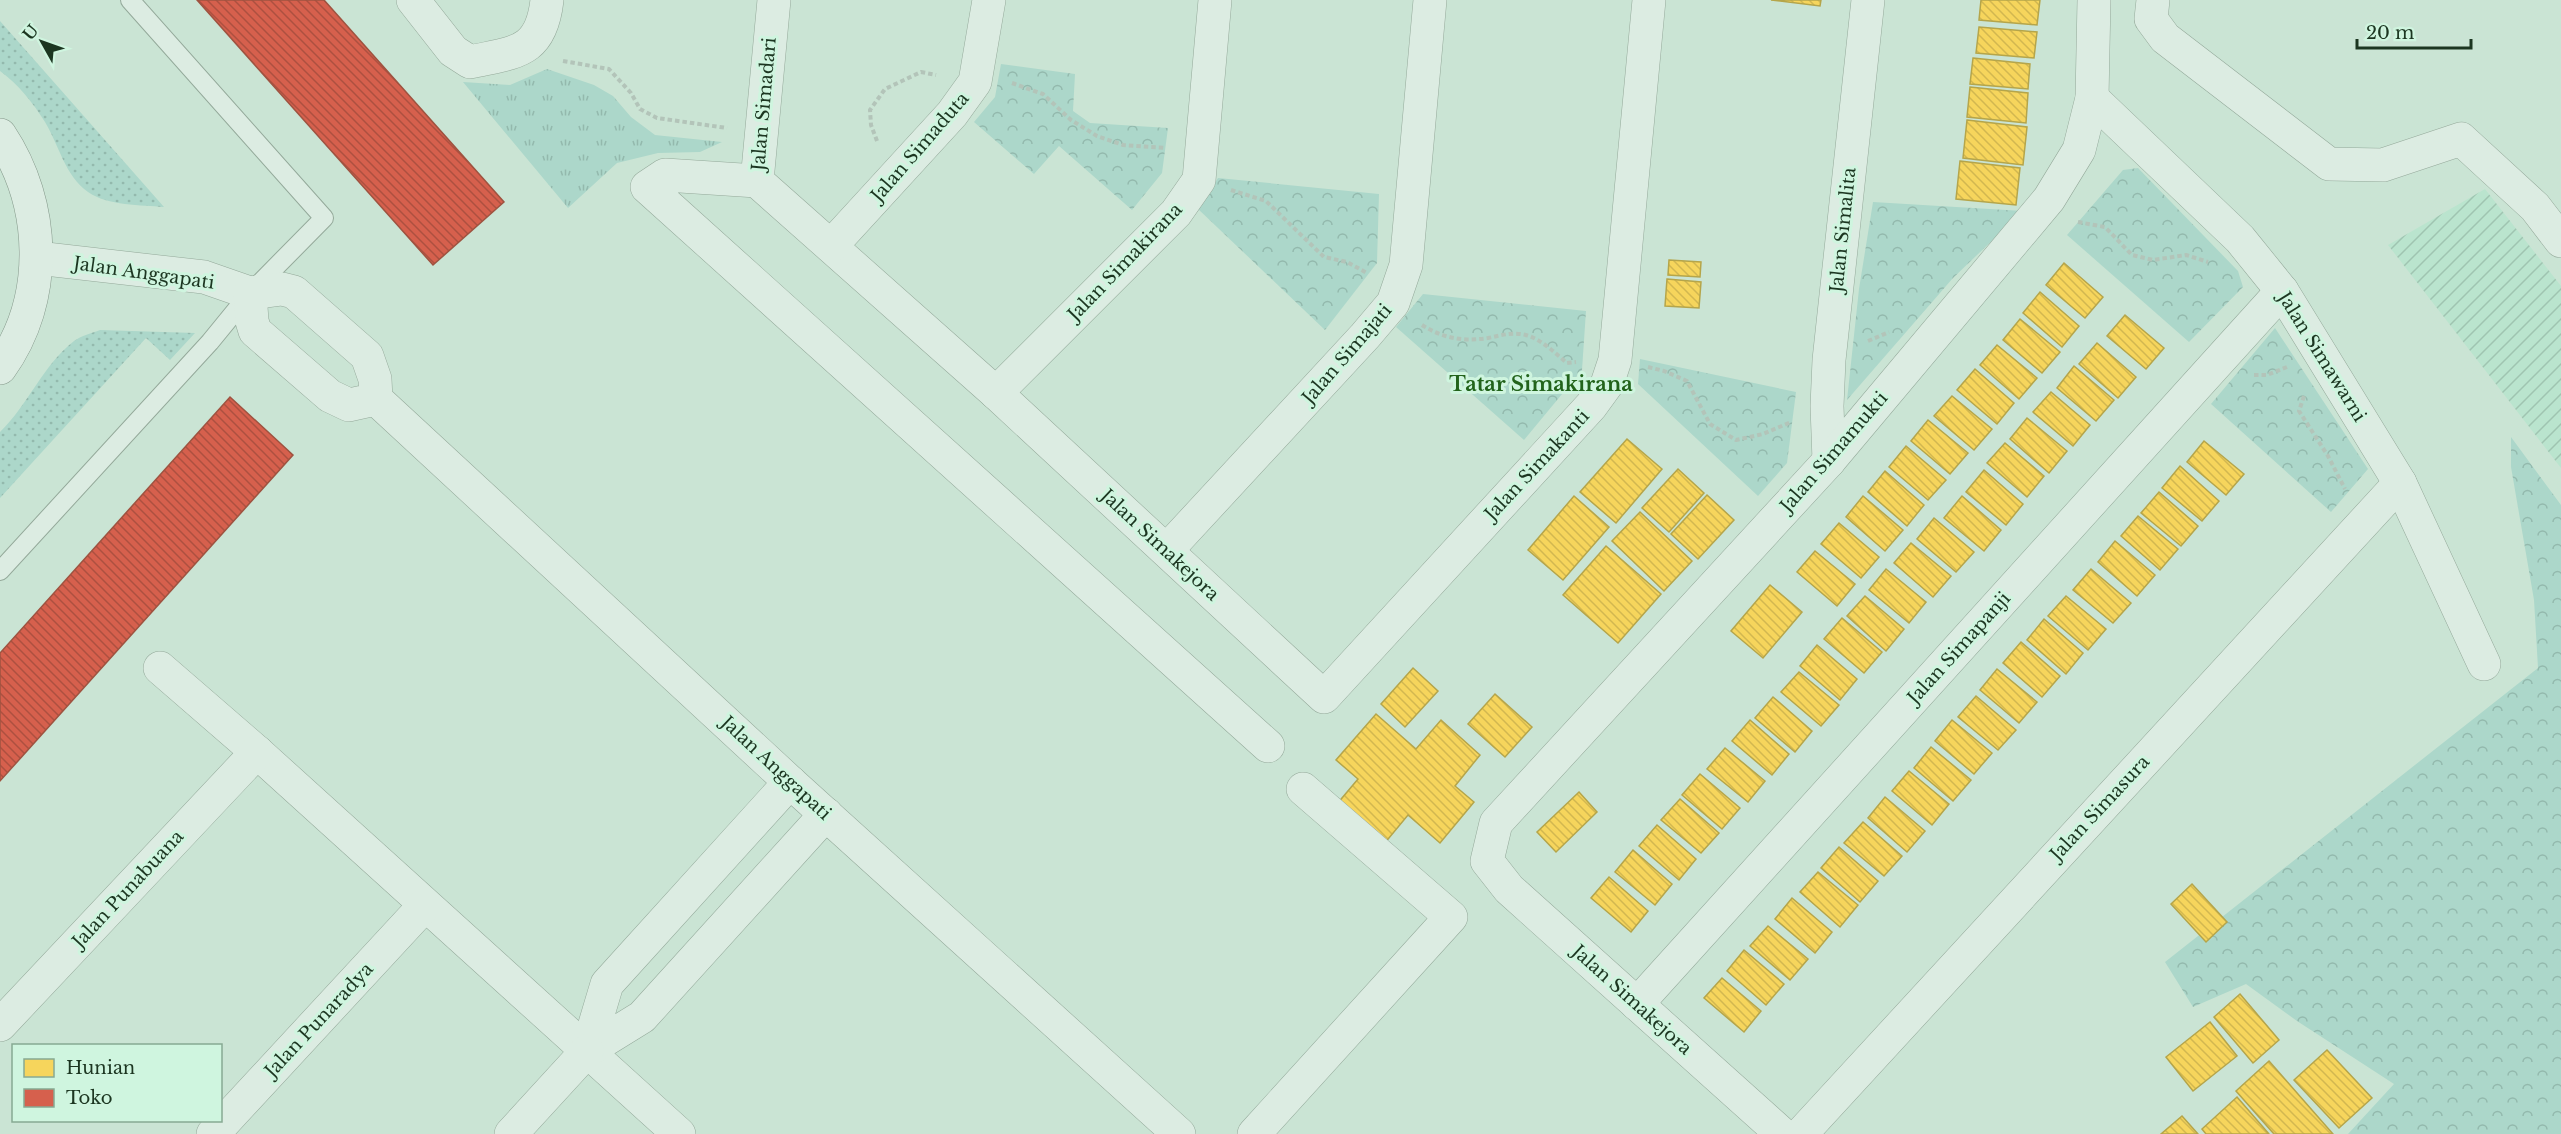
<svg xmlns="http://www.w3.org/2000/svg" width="2561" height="1134" font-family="'Libre Baskerville',serif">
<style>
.farmland{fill:url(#farmland-furrows)}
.grass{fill:url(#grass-tufts)}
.forest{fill:url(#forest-crowns)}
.garden{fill:url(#garden-dots)}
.homes{fill:url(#homes-back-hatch);stroke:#b5a54a;stroke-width:1.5}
.shops{fill:url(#shops-back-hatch);stroke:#9e5340;stroke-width:1.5}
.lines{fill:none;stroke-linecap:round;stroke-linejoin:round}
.service-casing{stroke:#94a99a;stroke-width:20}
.minor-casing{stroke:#94a99a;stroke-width:34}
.secondary-casing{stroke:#84988a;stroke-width:34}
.path{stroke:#b3c4b9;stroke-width:4;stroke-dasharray:4.5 3;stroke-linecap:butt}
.service{stroke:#dcece2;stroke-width:18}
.minor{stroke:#dcece2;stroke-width:33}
.secondary{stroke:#dcece2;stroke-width:33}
.labels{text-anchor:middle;stroke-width:6;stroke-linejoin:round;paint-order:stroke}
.street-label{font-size:18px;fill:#1c3621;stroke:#cff5df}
.neighbourhood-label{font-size:20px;font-weight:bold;fill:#22631b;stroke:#cff5df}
</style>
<defs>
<pattern id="farmland-furrows" width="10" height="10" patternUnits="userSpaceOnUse" patternTransform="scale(1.5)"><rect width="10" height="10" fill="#bae4ce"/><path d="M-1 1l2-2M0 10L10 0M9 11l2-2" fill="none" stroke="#9fc4b1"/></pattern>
<pattern id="grass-tufts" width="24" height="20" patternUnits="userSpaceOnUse" patternTransform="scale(1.5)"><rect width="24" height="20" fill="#acd7ca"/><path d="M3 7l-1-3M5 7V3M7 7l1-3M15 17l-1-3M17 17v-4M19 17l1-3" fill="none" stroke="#93b9ad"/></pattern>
<pattern id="forest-crowns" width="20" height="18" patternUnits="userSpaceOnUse" patternTransform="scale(1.5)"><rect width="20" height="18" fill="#acd7ca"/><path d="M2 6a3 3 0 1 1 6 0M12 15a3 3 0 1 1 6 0" fill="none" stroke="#93b9ad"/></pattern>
<pattern id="garden-dots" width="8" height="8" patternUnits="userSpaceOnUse" patternTransform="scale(1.5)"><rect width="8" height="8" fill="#acd7ca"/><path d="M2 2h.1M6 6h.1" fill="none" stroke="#93b9ad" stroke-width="1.8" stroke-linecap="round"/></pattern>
<pattern id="homes-back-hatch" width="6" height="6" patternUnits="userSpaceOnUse" patternTransform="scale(1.5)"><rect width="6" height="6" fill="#f6d55c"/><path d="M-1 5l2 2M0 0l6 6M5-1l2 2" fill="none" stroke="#d2b750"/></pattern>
<pattern id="shops-back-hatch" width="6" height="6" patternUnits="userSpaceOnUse" patternTransform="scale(1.5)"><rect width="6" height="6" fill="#d6604d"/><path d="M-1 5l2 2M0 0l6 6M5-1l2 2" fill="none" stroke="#ad5040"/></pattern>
</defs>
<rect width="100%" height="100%" fill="#cae4d4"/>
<!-- farmland -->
<path class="farmland" d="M2485 189 2561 286V468L2388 245Z"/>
<!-- grass -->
<path class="grass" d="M547 69 594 85 613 96 631 117 655 135 722 142 700 152 658 153 617 163 568 208 463 82 510 85Z"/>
<!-- forest -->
<g class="forest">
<path d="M1001 64 1075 74 1073 111 1090 123 1168 128 1162 173 1132 210 1059 146 1034 174 974 122 995 97Z"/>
<path d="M2138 168 2238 271 2243 287 2189 342 2067 235 2123 170Z"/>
<path d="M1218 178 1379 194 1377 263 1325 330 1197 208Z"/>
<path d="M1873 202 2023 211 1953 278 1847 400 1859 289Z"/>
<path d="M1423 294 1586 311 1582 370 1524 440 1396 327Z"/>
<path d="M2275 328 2368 469 2331 512 2211 404Z"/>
<path d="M1640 359 1796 392 1787 463 1758 496 1638 384Z"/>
<path d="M2511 437 2561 505V1134H2348L2394 1084 2297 1021 2246 984 2193 1007 2165 962 2538 668 2534 600 2511 467Z"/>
</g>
<!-- garden -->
<g class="garden">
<path d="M0 21 164 207C141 205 108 206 88 192 65 176 59 145 45 122 33 103 18 84 0 71Z"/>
<path d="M100 330 195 333 170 360 146 338 0 498V432C28 405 43 365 74 341 81 336 92 333 100 330Z"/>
</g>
<!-- homes -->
<g class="homes">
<path d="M1771 0H1821L1820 6Z"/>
<path d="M1981 0H2040L2037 25 1979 20Z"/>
<path d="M1979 27 2037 32 2034 58 1976 53Z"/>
<path d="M1973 58 2030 64 2028 89 1970 84Z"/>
<path d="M1970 87 2028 93 2026 123 1967 117Z"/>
<path d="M1967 120 2027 127 2023 165 1963 158Z"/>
<path d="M1960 161 2020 168 2016 205 1956 199Z"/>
<path d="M1669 260 1701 262 1700 277 1668 275Z"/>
<path d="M2064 263 2103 297 2085 318 2046 285Z"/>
<path d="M1667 279 1701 282 1699 308 1665 306Z"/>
<path d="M2040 292 2079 326 2062 347 2023 313Z"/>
<path d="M2125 315 2164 348 2146 369 2107 336Z"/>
<path d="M2020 319 2060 352 2042 373 2003 340Z"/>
<path d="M2097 343 2136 377 2118 398 2079 364Z"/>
<path d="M1997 345 2037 378 2019 399 1980 365Z"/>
<path d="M2074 366 2114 400 2096 421 2057 388Z"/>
<path d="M1975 369 2014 403 1997 424 1957 390Z"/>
<path d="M2051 392 2090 425 2073 446 2033 412Z"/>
<path d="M1952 396 1992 429 1974 450 1934 416Z"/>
<path d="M2027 418 2067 451 2049 473 2010 439Z"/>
<path d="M1928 420 1968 453 1950 474 1911 441Z"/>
<path d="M1627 439 1662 469 1616 523 1580 492Z"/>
<path d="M2204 441 2244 474 2226 495 2187 462Z"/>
<path d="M2005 443 2044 476 2027 497 1987 463Z"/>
<path d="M1906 446 1946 480 1928 500 1889 467Z"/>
<path d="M2180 466 2219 501 2202 521 2162 488Z"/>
<path d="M1678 469 1704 493 1669 532 1642 508Z"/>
<path d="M1984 470 2023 504 2006 525 1966 492Z"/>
<path d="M1885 471 1924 505 1907 526 1868 492Z"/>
<path d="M2159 492 2198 526 2181 546 2141 513Z"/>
<path d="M1707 495 1734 520 1698 559 1671 534Z"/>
<path d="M1574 496 1609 527 1563 580 1528 550Z"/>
<path d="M1863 496 1903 530 1885 551 1846 517Z"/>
<path d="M1962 496 2001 530 1984 551 1944 518Z"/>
<path d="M1640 512 1692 561 1664 591 1612 541Z"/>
<path d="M2138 516 2178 549 2160 570 2121 536Z"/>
<path d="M1934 518 1974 552 1956 572 1917 539Z"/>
<path d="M1839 523 1879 557 1861 578 1821 544Z"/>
<path d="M2115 541 2155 575 2137 596 2098 562Z"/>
<path d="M1911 543 1951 576 1933 597 1894 563Z"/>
<path d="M1606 546 1661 594 1618 643 1563 595Z"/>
<path d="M1815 551 1855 584 1837 606 1797 572Z"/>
<path d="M1886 569 1926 602 1909 623 1869 590Z"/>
<path d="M2091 569 2131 603 2113 623 2073 590Z"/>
<path d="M1770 585 1802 612 1763 658 1731 631Z"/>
<path d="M1865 596 1904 629 1886 651 1847 616Z"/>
<path d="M2066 596 2106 629 2088 650 2048 616Z"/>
<path d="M1842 618 1882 652 1864 673 1824 639Z"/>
<path d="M2044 619 2083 653 2066 674 2027 640Z"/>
<path d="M2021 642 2060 676 2042 697 2003 663Z"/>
<path d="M1817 645 1857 679 1840 700 1800 666Z"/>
<path d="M1413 668 1438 691 1405 727 1381 704Z"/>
<path d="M1997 669 2037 702 2019 723 1980 690Z"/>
<path d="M1799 672 1839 705 1821 726 1781 692Z"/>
<path d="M1495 694 1532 727 1505 757 1468 724Z"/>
<path d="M1976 696 2016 730 1998 750 1958 717Z"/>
<path d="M1773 697 1812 731 1795 752 1755 718Z"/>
<path d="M1376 714 1416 749 1441 720 1480 755 1455 786 1474 802 1440 843 1408 815 1384 844 1337 804 1358 779 1336 760Z"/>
<path d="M1750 720 1789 754 1772 775 1732 741Z"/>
<path d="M1952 720 1992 753 1974 774 1935 741Z"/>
<path d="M1931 747 1971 780 1953 801 1914 768Z"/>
<path d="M1725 748 1765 781 1748 802 1707 769Z"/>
<path d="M1909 771 1949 804 1932 825 1892 791Z"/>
<path d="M1700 774 1740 808 1722 829 1682 795Z"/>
<path d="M1579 792 1597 812 1556 852 1537 832Z"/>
<path d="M1885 797 1925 831 1907 852 1868 818Z"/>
<path d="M1680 799 1719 833 1701 853 1661 820Z"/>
<path d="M1863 822 1902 856 1884 876 1844 843Z"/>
<path d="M1657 825 1696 859 1679 880 1639 846Z"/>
<path d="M1839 847 1878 881 1860 902 1821 868Z"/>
<path d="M1633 850 1672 884 1655 905 1615 872Z"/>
<path d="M1818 872 1858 905 1840 927 1800 892Z"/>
<path d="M1609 877 1648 911 1631 932 1591 898Z"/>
<path d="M2192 884 2227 922 2206 942 2171 904Z"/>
<path d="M1792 898 1832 932 1815 953 1775 919Z"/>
<path d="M1768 926 1808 959 1790 980 1750 946Z"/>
<path d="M1744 950 1784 984 1766 1005 1727 971Z"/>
<path d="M1722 978 1761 1011 1744 1032 1704 998Z"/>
<path d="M2240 994 2279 1040 2253 1063 2214 1017Z"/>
<path d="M2210 1022 2237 1056 2193 1091 2166 1057Z"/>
<path d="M2327 1050 2372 1098 2339 1128 2294 1080Z"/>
<path d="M2269 1061 2333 1134H2274L2236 1091Z"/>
<path d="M2237 1097 2269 1134H2206L2202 1129Z"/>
<path d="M2182 1116 2198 1134H2161Z"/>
</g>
<!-- shops -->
<g class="shops">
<path d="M197 0H324L504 202 433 265Z"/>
<path d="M230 397 293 455 0 781V653Z"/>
</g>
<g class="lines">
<defs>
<path id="service" d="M0 571 210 342 250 293 324 218 130 0"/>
<g id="minor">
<path d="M413 0 453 51 470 62C515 52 541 54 547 0"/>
<path d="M774 0 757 181 996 393 1324 697 1591 406 1607 384 1615 360 1649 0"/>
<path d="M2153 0 2151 19 2165 38 2329 164 2383 165 2461 139 2535 207 2561 241"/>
<path d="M2092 98 2240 239 2282 291 2400 483 2484 664"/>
<path d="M757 181 665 175 647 187 1268 746"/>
<path d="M832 245 952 114 975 82 989 0"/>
<path d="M37 258 204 277 250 293"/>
<path d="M996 393 1176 213 1199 180 1215 0"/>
<path d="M376 399 349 405 330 396 255 331 252 321 250 293 282 289 294 292 367 356 375 379 376 399 790 782 1179 1134"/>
<path d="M1829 461 1827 406 1829 360 1868 0"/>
<path d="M1167 550 1365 336 1393 303 1406 265 1430 0"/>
<path d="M160 668 257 752 679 1134"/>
<path d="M790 782 607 984 587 1051 642 1017 826 814"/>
<path d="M1637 1004 2282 291"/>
<path d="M0 1025 257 752"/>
<path d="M213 1134 425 905"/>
<path d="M511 1134 587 1051"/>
<path d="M1254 1134 1451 917 1303 789"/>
<path d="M1782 1134 1509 889 1487 861 1496 823 1829 461 2049 199 2079 150 2092 98 2094 0"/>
<path d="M1801 1134 2400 483"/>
</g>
<path id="secondary" d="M0 135C46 204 50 299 0 368"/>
</defs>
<!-- service casing -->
<use href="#service" class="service-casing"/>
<!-- minor casing -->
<use href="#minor" class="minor-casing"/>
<!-- secondary casing -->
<use href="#secondary" class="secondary-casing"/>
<!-- path -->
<g class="path">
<path d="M563 61 609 69 631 93 640 109 657 118 727 128"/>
<path d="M1012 83 1043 94 1071 120 1097 136 1123 145 1166 148"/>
<path d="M877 141 871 125 870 110 885 89 921 72 936 75"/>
<path d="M1231 190 1266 201 1324 257 1347 262 1367 273"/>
<path d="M2078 222 2105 227 2132 255 2153 260 2186 255 2208 262"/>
<path d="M1422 325C1442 338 1464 342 1488 338 1503 335 1514 331 1529 336 1543 341 1555 353 1567 363L1576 362"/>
<path d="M1868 341 1889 332"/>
<path d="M1648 367 1664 371 1687 381 1710 424 1736 440 1763 434 1791 422"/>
<path d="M2254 375H2267L2287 367"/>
<path d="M2304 396 2299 411 2328 456 2345 489"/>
</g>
<!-- service -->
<use href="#service" class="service"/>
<!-- minor -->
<use href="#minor" class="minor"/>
<!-- secondary -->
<use href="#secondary" class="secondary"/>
</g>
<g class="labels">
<!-- street labels -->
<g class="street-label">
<text transform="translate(764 104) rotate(-85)" y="6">Jalan Simadari</text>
<text transform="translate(920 147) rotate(-49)" y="6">Jalan Simaduta</text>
<text transform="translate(1843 230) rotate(-84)" y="6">Jalan Simalita</text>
<text transform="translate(1125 262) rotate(-46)" y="6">Jalan Simakirana</text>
<text transform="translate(144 273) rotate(8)" y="6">Jalan Anggapati</text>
<text transform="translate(1347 354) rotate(-49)" y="6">Jalan Simajati</text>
<text transform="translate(2322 357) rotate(58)" y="6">Jalan Simawarni</text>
<text transform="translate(1834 452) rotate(-49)" y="6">Jalan Simamukti</text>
<text transform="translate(1537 465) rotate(-47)" y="6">Jalan Simakanti</text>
<text transform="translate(1160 545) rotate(43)" y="6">Jalan Simakejora</text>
<text transform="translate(1959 648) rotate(-48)" y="6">Jalan Simapanji</text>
<text transform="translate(776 768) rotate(43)" y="6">Jalan Anggapati</text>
<text transform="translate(2100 808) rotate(-47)" y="6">Jalan Simasura</text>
<text transform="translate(128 889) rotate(-47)" y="6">Jalan Punabuana</text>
<text transform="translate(1632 1000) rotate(42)" y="6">Jalan Simakejora</text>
<text transform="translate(319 1020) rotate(-47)" y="6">Jalan Punaradya</text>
</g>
<!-- neighbourhood labels -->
<g class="neighbourhood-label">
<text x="1541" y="391">Tatar Simakirana</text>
</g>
</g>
<!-- legend -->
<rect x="12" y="1044" width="210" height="78" fill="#cff5df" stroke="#87a993" stroke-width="1.5"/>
<rect x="24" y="1059" width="30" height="18" fill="#f6d55c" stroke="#87a993" stroke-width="1.5"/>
<text x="66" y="1074" font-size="18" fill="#1c3621">Hunian</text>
<rect x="24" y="1089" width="30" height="18" fill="#d6604d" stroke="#87a993" stroke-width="1.5"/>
<text x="66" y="1104" font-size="18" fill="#1c3621">Toko</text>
<!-- north arrow -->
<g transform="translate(42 42) rotate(310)" stroke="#cff5df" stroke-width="4.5" paint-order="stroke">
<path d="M0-4.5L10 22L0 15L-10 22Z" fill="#1c3621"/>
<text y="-9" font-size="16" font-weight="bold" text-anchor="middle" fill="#1c3621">U</text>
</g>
<!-- scale -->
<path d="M2357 39v9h114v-9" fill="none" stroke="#1c3621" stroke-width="3"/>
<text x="2366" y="39" font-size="18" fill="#1c3621" stroke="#cff5df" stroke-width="4.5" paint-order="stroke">20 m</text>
</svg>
